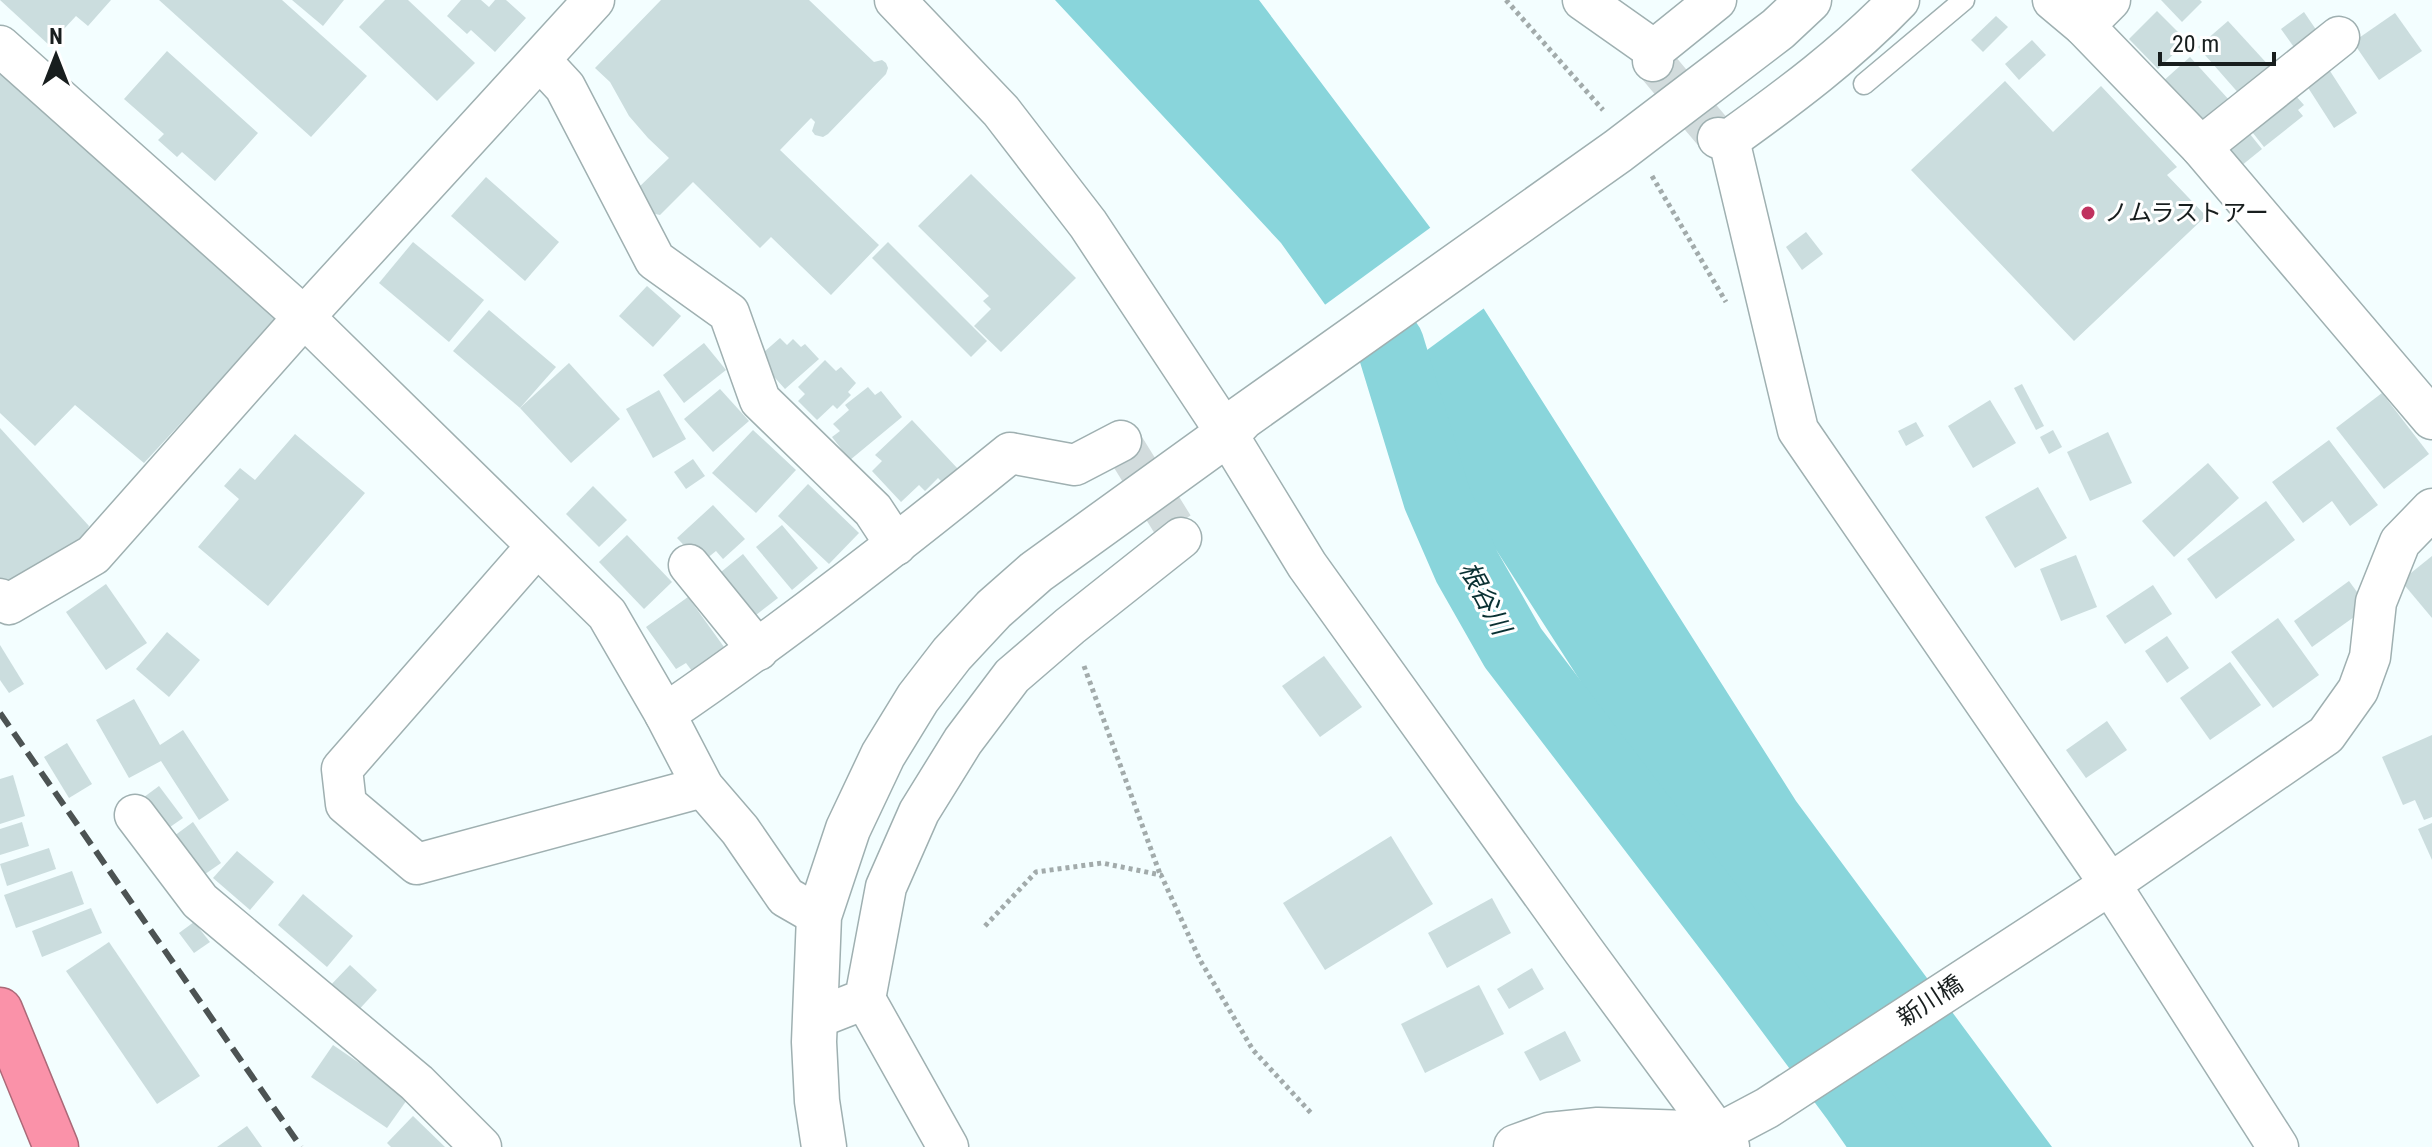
<svg xmlns="http://www.w3.org/2000/svg" width="2432" height="1147" font-family="'Roboto Condensed','Noto Sans JP',sans-serif">
<style>
.forest{fill:#89d5db}
.pier{fill:#f3feff}
.lines{fill:none;stroke-linecap:round;stroke-linejoin:round}
.river{stroke:#89d5db;stroke-width:68}
.building{fill:#cbddde}
.street-tunnel{stroke:#d2dcdd;stroke-width:40;stroke-dasharray:40 20;stroke-linecap:butt}
.lane-casing{stroke:#9fb0b1;stroke-width:23}
.street-casing{stroke:#9fb0b1;stroke-width:43}
.secondary-casing{stroke:#9fb0b1;stroke-width:47}
.highway-casing{stroke:#ab6978;stroke-width:47}
.path{stroke:#a2abab;stroke-width:5;stroke-dasharray:4 4;stroke-linecap:butt}
.lane{stroke:#fff;stroke-width:20}
.street{stroke:#fff;stroke-width:40}
.secondary{stroke:#fff;stroke-width:44}
.highway{stroke:#fa92a9;stroke-width:44}
.rail{stroke:#4c5353;stroke-width:6;stroke-dasharray:16 8;stroke-linecap:butt}
.poi-dot{fill:#c0325f;stroke:#fff;stroke-width:3}
.labels{text-anchor:middle;stroke-width:6;stroke-linejoin:round;paint-order:stroke}
.poi-label{font-size:24px;fill:#181e1e;stroke:#fff;text-anchor:start}
.street-label{font-size:24px;fill:#181e1e;stroke:#fff}
.water-label{font-size:26px;font-style:italic;fill:#093032;stroke:#fff}
</style>
<rect width="100%" height="100%" fill="#f3feff"/>
<!-- forest -->
<path class="forest" d="M1055 0H1259L1444 246 1796 801 2052 1147H1902L1680 836 1457 489 1281 243Z"/>
<!-- pier -->
<path class="pier" d="M1434 225 1487 306 1378 386 1322 307Z"/>
<g class="lines">
<!-- river -->
<path class="river" d="M1390 344 1437 498 1467 567 1513 648 1746 953 1856 1101 1888 1147"/>
</g>
<!-- building -->
<g class="building">
<path d="M0 0H111L88 26 76 16 49 45Z"/>
<path d="M159 0H282L367 76 311 137Z"/>
<path d="M292 0H344L323 26Z"/>
<path d="M385 0H408L475 63 437 101 359 27Z"/>
<path d="M461 0H481L489 7 495 0H506L526 18 495 52 471 30 467 34 447 16Z"/>
<path d="M661 0H809L874 62 882 60 886 63 888 68 886 74 828 134 823 137 815 135 812 131 815 122 811 118 780 150 879 245 831 295 771 237 760 248 693 182 660 215 651 213 636 190 669 158 648 138 629 116 610 82 595 68Z"/>
<path d="M2161 0H2200L2202 2 2182 22Z"/>
<path d="M2157 11 2187 41 2158 69 2129 39Z"/>
<path d="M2304 12 2319 34 2296 50 2281 29Z"/>
<path d="M2395 13 2422 51 2379 80 2353 42Z"/>
<path d="M1996 16 2008 27 1983 52 1971 40Z"/>
<path d="M2228 21 2272 69 2241 96 2198 47Z"/>
<path d="M2032 40 2046 55 2019 80 2005 64Z"/>
<path d="M167 51 258 133 215 181 182 152 177 157 158 140 164 134 124 99Z"/>
<path d="M2190 57 2230 101 2201 128 2161 83Z"/>
<path d="M0 67 276 320 144 463 75 405 35 446 0 413Z"/>
<path d="M2330 71 2357 113 2334 128 2307 86Z"/>
<path d="M2005 81 2053 132 2101 86 2177 167 2167 175 2206 216 2074 341 1911 170Z"/>
<path d="M2296 96 2304 105 2298 110 2303 116 2264 147 2249 128Z"/>
<path d="M2245 128 2262 149 2241 166 2224 145Z"/>
<path d="M971 174 1076 278 1001 352 974 326 991 309 983 301 989 296 918 226Z"/>
<path d="M486 177 559 242 525 281 451 216Z"/>
<path d="M1806 232 1823 254 1802 270 1786 247Z"/>
<path d="M413 242 484 300 449 342 379 283Z"/>
<path d="M888 242 987 341 971 357 872 258Z"/>
<path d="M647 286 681 316 653 347 619 316Z"/>
<path d="M489 310 556 367 520 408 453 351Z"/>
<path d="M780 338 787 345 793 339 801 347 805 344 819 359 785 389 757 358Z"/>
<path d="M704 343 726 370 684 403 663 375Z"/>
<path d="M825 360 836 371 841 367 856 383 848 392 851 395 837 409 833 405 817 420 798 401 805 394 798 387Z"/>
<path d="M569 363 620 419 571 463 520 408Z"/>
<path d="M2022 384 2044 426 2036 430 2014 388Z"/>
<path d="M868 387 875 395 881 391 902 417 850 460 832 437 840 431 833 424 849 410 845 405Z"/>
<path d="M720 389 749 421 713 452 684 419Z"/>
<path d="M659 390 686 439 653 458 626 409Z"/>
<path d="M2382 393 2429 454 2384 489 2336 428Z"/>
<path d="M1990 400 2016 443 1973 468 1948 426Z"/>
<path d="M912 420 958 469 943 483 938 478 925 491 919 485 901 502 872 471 882 461 875 455Z"/>
<path d="M1916 422 1924 436 1906 446 1898 431Z"/>
<path d="M0 428 89 526 80 543 0 589Z"/>
<path d="M753 430 796 470 756 513 712 473Z"/>
<path d="M2053 430 2062 447 2049 454 2040 437Z"/>
<path d="M2108 432 2132 483 2090 501 2067 452Z"/>
<path d="M295 434 365 493 268 606 198 547 239 499 224 486 240 468 255 480Z"/>
<path d="M2329 440 2378 505 2350 526 2332 501 2303 523 2272 482Z"/>
<path d="M693 459 705 476 686 489 674 472Z"/>
<path d="M2208 463 2239 498 2174 557 2142 521Z"/>
<path d="M808 484 859 533 829 564 778 516Z"/>
<path d="M593 486 627 520 599 547 566 514Z"/>
<path d="M2038 487 2067 538 2015 568 1985 517Z"/>
<path d="M2266 501 2295 540 2216 599 2187 559Z"/>
<path d="M713 505 745 539 723 559 716 551 701 563 677 538Z"/>
<path d="M782 525 818 568 792 590 756 547Z"/>
<path d="M627 535 672 582 644 609 599 562Z"/>
<path d="M743 554 778 598 756 615 721 572Z"/>
<path d="M2076 555 2097 607 2061 621 2040 569Z"/>
<path d="M2432 556V618L2401 581Z"/>
<path d="M2349 581 2368 607 2312 647 2294 621Z"/>
<path d="M106 584 147 643 106 670 66 612Z"/>
<path d="M2153 585 2172 614 2125 644 2106 616Z"/>
<path d="M688 597 724 647 692 671 686 663 676 669 646 627Z"/>
<path d="M2278 618 2319 675 2273 708 2231 652Z"/>
<path d="M167 632 200 660 169 697 136 669Z"/>
<path d="M2167 636 2189 668 2167 683 2145 651Z"/>
<path d="M0 645 24 684 9 693 0 680Z"/>
<path d="M1324 656 1362 707 1320 737 1282 686Z"/>
<path d="M2230 662 2261 705 2210 740 2180 698Z"/>
<path d="M134 699 160 745 183 730 229 800 199 820 161 761 129 778 96 720Z"/>
<path d="M2107 721 2127 750 2086 778 2066 750Z"/>
<path d="M2432 735V817L2424 820 2415 800 2403 805 2382 757Z"/>
<path d="M67 743 92 784 69 798 44 757Z"/>
<path d="M13 775 25 816 0 824V779Z"/>
<path d="M159 786 183 818 160 834 136 803Z"/>
<path d="M22 822 29 846 0 855V829Z"/>
<path d="M193 822 221 863 198 879 170 839Z"/>
<path d="M2432 823V860L2418 829Z"/>
<path d="M1391 836 1433 904 1325 970 1283 903Z"/>
<path d="M49 848 56 869 7 886 0 864Z"/>
<path d="M237 851 274 882 250 910 213 878Z"/>
<path d="M72 871 84 904 16 928 4 895Z"/>
<path d="M303 894 353 936 327 967 278 925Z"/>
<path d="M1492 898 1511 933 1447 968 1428 933Z"/>
<path d="M91 908 102 933 42 957 32 931Z"/>
<path d="M194 922 210 942 194 953 179 933Z"/>
<path d="M109 942 200 1076 157 1104 66 971Z"/>
<path d="M350 965 377 990 354 1015 327 989Z"/>
<path d="M1532 968 1544 989 1509 1009 1497 989Z"/>
<path d="M1479 985 1504 1034 1425 1073 1401 1024Z"/>
<path d="M1565 1031 1581 1061 1540 1081 1524 1052Z"/>
<path d="M333 1045 409 1097 387 1128 311 1077Z"/>
<path d="M413 1116 445 1147H391L387 1143Z"/>
<path d="M247 1126 262 1147H217Z"/>
</g>
<g class="lines">
<!-- street-tunnel -->
<g class="street-tunnel">
<path d="M1653 61 1718 138"/>
<path d="M1121 441 1181 538"/>
</g>
<defs>
<path id="lane" d="M1864 84 1964 0"/>
<g id="street">
<path d="M895 0 1001 111 1088 224 1227 434 1307 565 1583 950 1718 1134"/>
<path d="M1583 0 1654 50"/>
<path d="M2053 0 2084 26 2201 147 2432 419"/>
<path d="M2084 26 2110 0"/>
<path d="M0 46 304 317 607 614 665 714 703 787 740 830 786 897 819 916"/>
<path d="M540 60 565 87 655 260 729 313 760 400 873 510 896 545"/>
<path d="M1653 61 1654 50 1716 0"/>
<path d="M1718 138 1729 140C1789 97 1848 53 1899 0"/>
<path d="M1729 140 1798 430 2110 884 2278 1147"/>
<path d="M2201 147 2339 37"/>
<path d="M536 547 342 769 346 804 417 864 703 787"/>
<path d="M689 565 758 650"/>
<path d="M0 599 9 604 93 555 304 317 594 0"/>
<path d="M665 714C784 633 898 544 1010 453L1075 465 1121 441"/>
<path d="M135 815 200 901 417 1083 481 1147"/>
<path d="M865 999 948 1147"/>
<path d="M814 1019 865 999 886 887 919 812 963 741 1012 676 1070 626 1181 538"/>
<path d="M1718 1134 1767 1108 2094 895 2326 735 2358 690 2370 657 2376 602 2400 542 2432 509"/>
</g>
<g id="secondary">
<path d="M824 1147 817 1101 814 1042 819 916 848 829 883 755 918 698 952 654 994 609 1036 572 1227 434 1243 417 1618 151 1778 29 1809 0"/>
<path d="M1516 1147 1549 1135 1598 1130 1718 1134 1727 1147"/>
</g>
<path id="highway" d="M0 1010 56 1147"/>
</defs>
<!-- lane casing -->
<use href="#lane" class="lane-casing"/>
<!-- street casing -->
<use href="#street" class="street-casing"/>
<!-- secondary casing -->
<use href="#secondary" class="secondary-casing"/>
<!-- highway casing -->
<use href="#highway" class="highway-casing"/>
<!-- path -->
<g class="path">
<path d="M1506 0 1603 110"/>
<path d="M1652 176 1726 302"/>
<path d="M1084 666 1160 874"/>
<path d="M985 926 1036 872 1102 863 1161 875 1200 960 1253 1050 1311 1113"/>
</g>
<!-- lane -->
<use href="#lane" class="lane"/>
<!-- street -->
<use href="#street" class="street"/>
<!-- secondary -->
<use href="#secondary" class="secondary"/>
<!-- highway -->
<use href="#highway" class="highway"/>
<!-- rail -->
<path class="rail" d="M0 713 301 1147"/>
</g>
<!-- markers -->
<circle class="poi-dot" cx="2088" cy="213" r="8"/>
<g class="labels">
<!-- poi labels -->
<g class="poi-label">
<text x="2104" y="221">ノムラストアー</text>
</g>
<!-- street labels -->
<g class="street-label">
<text transform="translate(1930 1001) rotate(-33)" y="8">新川橋</text>
</g>
<!-- water labels -->
<g class="water-label">
<text transform="translate(1485 598) rotate(62)" y="9">根谷川</text>
</g>
</g>
<!-- north arrow -->
<g transform="translate(56 56)" stroke="#ffffff" stroke-width="6" paint-order="stroke">
<path d="M0-6L14 30L0 20L-14 30Z" fill="#181e1e"/>
<text y="-12" font-size="22" font-weight="bold" text-anchor="middle" fill="#181e1e">N</text>
</g>
<!-- scale -->
<path d="M2160 52v12h114v-12" fill="none" stroke="#181e1e" stroke-width="4"/>
<text x="2172" y="52" font-size="24" fill="#181e1e" stroke="#ffffff" stroke-width="6" paint-order="stroke">20 m</text>
</svg>
